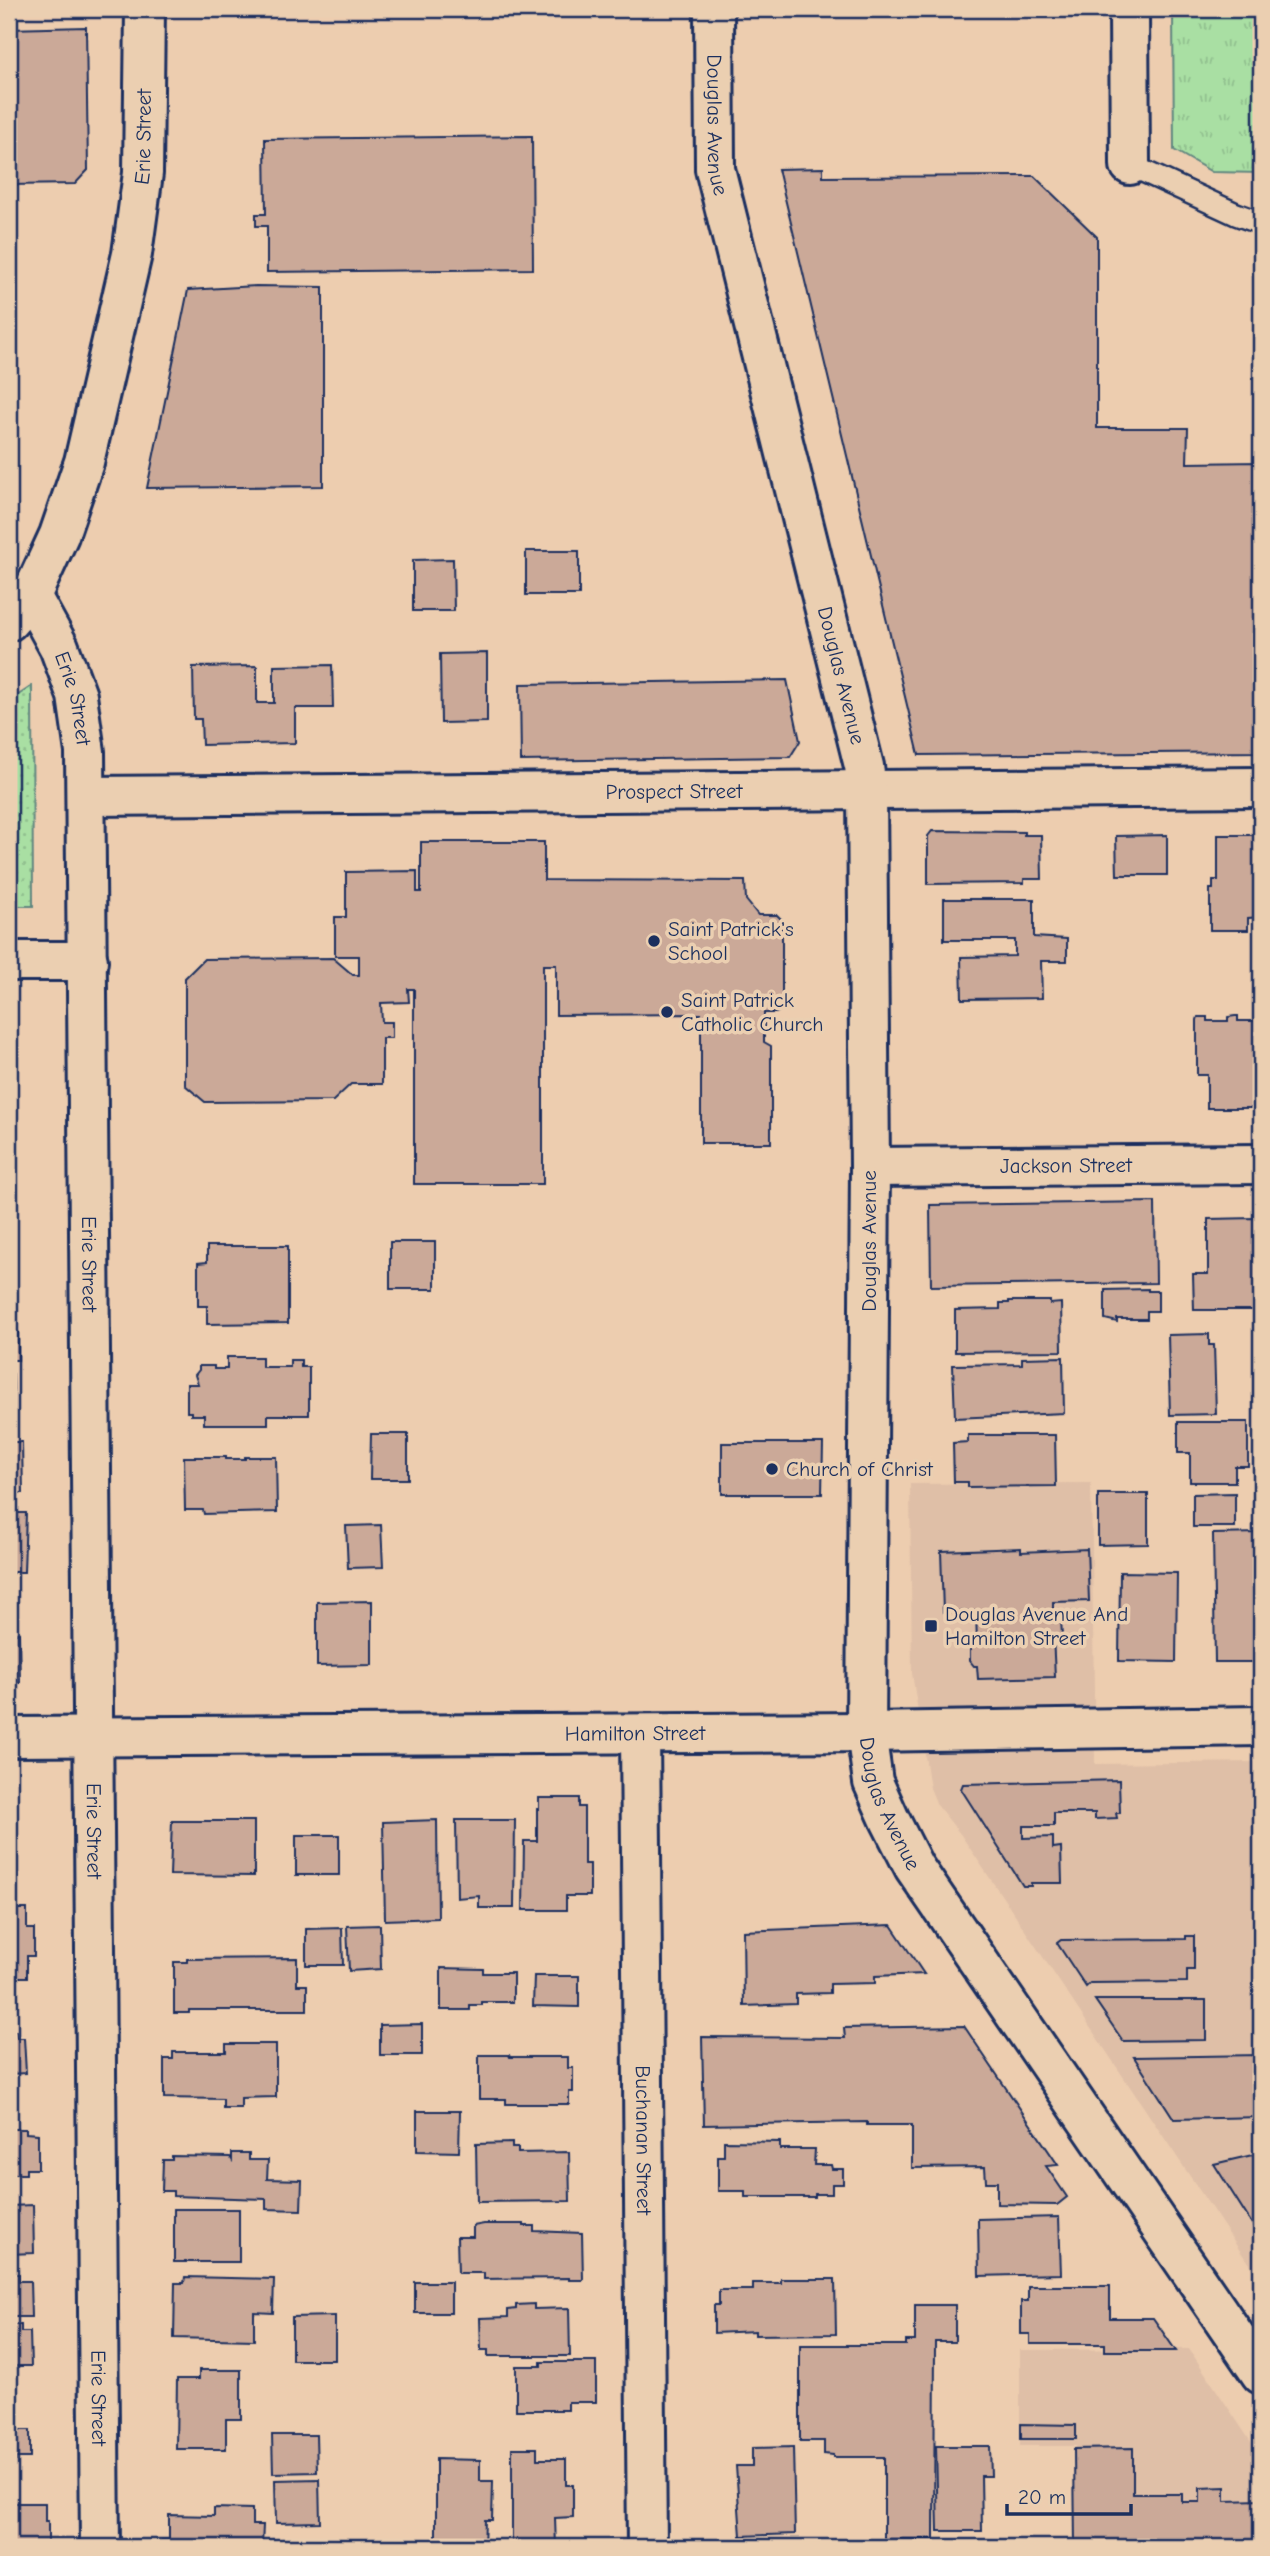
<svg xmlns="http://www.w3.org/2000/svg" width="1270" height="2556" font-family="'Comic Neue',sans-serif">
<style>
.built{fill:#dfbfa7}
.grass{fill:url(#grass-tufts);stroke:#628780;stroke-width:2}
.park{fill:url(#park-dots);stroke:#628780;stroke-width:2}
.building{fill:#cba998;stroke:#1b2f5e;stroke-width:2}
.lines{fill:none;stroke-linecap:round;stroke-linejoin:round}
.lane-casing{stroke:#1b2f5e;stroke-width:26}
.street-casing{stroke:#1b2f5e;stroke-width:44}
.secondary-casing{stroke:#1b2f5e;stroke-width:44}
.primary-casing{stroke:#1b2f5e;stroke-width:44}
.lane{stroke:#ebcfb1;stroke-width:21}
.street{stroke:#ebcfb1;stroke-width:38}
.secondary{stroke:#ebcfb1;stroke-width:38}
.primary{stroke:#ebcfb1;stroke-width:38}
.poi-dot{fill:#1b2f5e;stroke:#ebcfb1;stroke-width:2.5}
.labels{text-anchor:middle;stroke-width:7;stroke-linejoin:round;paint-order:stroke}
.street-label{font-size:21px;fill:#1b2f5e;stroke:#ebcfb1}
.poi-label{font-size:21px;fill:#1b2f5e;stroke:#ebcfb1;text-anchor:start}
</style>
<defs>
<pattern id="grass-tufts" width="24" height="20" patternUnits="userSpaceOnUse" patternTransform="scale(1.75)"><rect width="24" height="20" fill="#a9dfa3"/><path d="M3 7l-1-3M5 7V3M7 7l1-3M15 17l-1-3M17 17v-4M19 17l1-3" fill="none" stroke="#91c08f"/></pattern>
<pattern id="park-dots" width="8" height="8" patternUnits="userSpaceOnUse" patternTransform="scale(1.75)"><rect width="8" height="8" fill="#a9dfa3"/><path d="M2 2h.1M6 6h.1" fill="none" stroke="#91c08f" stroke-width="1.8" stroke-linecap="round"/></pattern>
</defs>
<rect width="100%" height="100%" fill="#edcdaf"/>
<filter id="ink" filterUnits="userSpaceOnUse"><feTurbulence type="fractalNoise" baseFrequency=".0143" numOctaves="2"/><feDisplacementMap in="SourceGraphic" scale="14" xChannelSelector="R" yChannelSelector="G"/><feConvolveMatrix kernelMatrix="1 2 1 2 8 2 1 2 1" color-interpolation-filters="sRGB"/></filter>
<g filter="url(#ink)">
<!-- built -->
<g class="built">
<path d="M1091 1483 1095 1764 1261 1762V2282L961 1835 937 1805 930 1788 912 1673 910 1484Z"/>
<path d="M1189 2349 1261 2457V2547H1076V2446H1020V2350Z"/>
</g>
<!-- grass -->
<path class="grass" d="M1173 9H1261V173L1212 172 1174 150Z"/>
<!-- park -->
<path class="park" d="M32 686 33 906H9V701Z"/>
<!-- building -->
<g class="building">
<path d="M86 27 88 170 75 184 9 185V29Z"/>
<path d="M532 136 533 269 267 272V226H256V214H266L265 139Z"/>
<path d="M823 168V177L1034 176 1097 237V428H1188L1187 463 1261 462V752L919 755 778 169Z"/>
<path d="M256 286 323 287V486L147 488 188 290Z"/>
<rect x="526" y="551" width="53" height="44"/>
<path d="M453 559 454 611H413V560Z"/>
<path d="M487 653V722L441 723 440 654Z"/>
<path d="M332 665 333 708H295V743L202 745 201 719H194L193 667 257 666V703H274V666Z"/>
<path d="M787 680 800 741 790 757 521 761 520 684Z"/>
<path d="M932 831 1024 832V835H1041L1042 879H1024V883L928 884V836Z"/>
<path d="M1167 835V875H1117L1116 836Z"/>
<path d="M1218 835H1261V917L1248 918V930H1210V889H1213V880H1218Z"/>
<path d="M421 842H544V880L745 881 746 900 758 915H777L782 920V1009L776 1013H764V1042L771 1046V1143H701V1014L556 1015V965H543V1184H414V989H408L409 1002 381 1003 382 1022H392V1038H382V1084H351L333 1101 205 1102 185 1085V978L204 959 333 958 353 975H359V956H335V917H346V872L417 871V892H421Z"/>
<path d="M944 899H1034V937L1067 939V961H1041L1042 998 962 999 961 957 1015 956V940H944Z"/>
<path d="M1235 1016H1238V1021H1257L1258 1108H1207V1075H1197V1020L1198 1017H1207V1021H1228V1017Z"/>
<path d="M9 1175H11L12 1210H9Z"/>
<path d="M1155 1202 1156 1283 931 1286 930 1205Z"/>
<path d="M1256 1218V1310H1194L1193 1274H1208V1219Z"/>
<rect x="390" y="1242" width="45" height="47"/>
<path d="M207 1246H288V1323L207 1324V1306H198V1263L207 1262Z"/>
<path d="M1148 1289V1291H1158V1311H1147V1319H1117V1322L1105 1319V1290Z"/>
<path d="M1009 1301H1050V1304L1061 1303 1062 1351 955 1352V1310L1000 1309V1303H1009Z"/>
<path d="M9 1319 16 1324V1332H18V1360H10V1363Z"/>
<path d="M1209 1334V1345H1214L1216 1414 1170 1415 1168 1335Z"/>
<path d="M227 1357H262V1367H290V1360H301V1367H309V1415H268V1424H204V1415H191V1412H187V1384H198L195 1375 199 1370V1366H214V1369H227Z"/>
<path d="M1063 1357 1064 1413 955 1418 953 1365 1022 1364V1358Z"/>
<path d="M9 1374H13L14 1429H9Z"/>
<path d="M1178 1422H1248V1466H1235V1482H1190V1453H1178Z"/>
<path d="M371 1434H408V1479H370Z"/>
<path d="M968 1435H1055L1056 1486 968 1487V1482H954L953 1443 968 1442Z"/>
<path d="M9 1442H22L23 1493H14V1498H9Z"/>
<path d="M722 1443H823L822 1494H722Z"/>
<path d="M184 1457H226V1459H245V1457H276L277 1512 204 1514 203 1510H185Z"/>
<path d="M1235 1493V1527H1193V1494Z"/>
<path d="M1098 1494H1148V1544L1098 1545Z"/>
<path d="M9 1513H26L24 1572H14L9 1576Z"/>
<path d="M381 1525 383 1567 348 1568 346 1526Z"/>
<path d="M1261 1533V1662H1215L1213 1534Z"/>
<path d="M1021 1548V1552L1087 1549 1089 1601 1053 1602V1620H1061L1062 1635H1053L1055 1677 978 1679 977 1666H974L970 1661V1648L977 1644 976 1611 943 1612 941 1551Z"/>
<path d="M1120 1572 1177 1573 1176 1662 1119 1661Z"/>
<path d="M372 1601V1665L317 1666V1602Z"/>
<path d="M19 1633 20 1683H12V1686H9V1634Z"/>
<path d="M1119 1780 1120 1813H1116L1117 1818 1095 1819V1813H1054V1826H1023V1838L1053 1837V1848L1061 1847 1062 1883H1031V1886H1023L961 1789 963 1784Z"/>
<path d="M539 1798H579V1807H584V1864H590V1896H566V1910H523L524 1841H537V1809H539Z"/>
<path d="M437 1820 438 1918 385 1920 383 1822Z"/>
<path d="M456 1820H515L514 1908H479V1896L457 1898Z"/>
<path d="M172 1821H254V1876L170 1875Z"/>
<rect x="296" y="1835" width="43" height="40"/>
<path d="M9 1909H27V1929H34V1956H27V1977H12V1990H9Z"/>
<path d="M380 1925 381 1969 349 1971 347 1926Z"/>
<path d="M891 1925 924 1974 875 1976V1983L830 1984V1993L796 1994V2004L744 2006 743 1931Z"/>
<path d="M342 1928 343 1965H306V1929Z"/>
<path d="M1186 1936H1194V1970H1187V1982L1090 1983 1086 1987 1057 1943 1061 1940 1186 1939Z"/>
<path d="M297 1958V1985H307V2010H189V2013H174V1962H187V1959Z"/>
<path d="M441 1968 483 1969V1973H513V2002H482V2005H470V2010H441Z"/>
<path d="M534 1976H579V2007L533 2006Z"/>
<path d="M1095 2000H1206V2040L1123 2041Z"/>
<path d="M422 2024V2055H380V2025Z"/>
<path d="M964 2026 1058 2165 1046 2166 1067 2197 1057 2205 997 2204V2182H986L985 2167 912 2168V2125H867V2122L704 2125 702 2037 845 2038 844 2028Z"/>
<path d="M9 2031H16L17 2038H24L26 2073 9 2074Z"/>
<path d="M226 2044H276V2097L241 2098V2108H223V2099L164 2098V2059H173V2052H226Z"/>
<path d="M479 2055H509L510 2057H568V2068H573V2092H569V2104H506V2099H479Z"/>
<path d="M1261 2055V2117L1174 2119 1134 2057Z"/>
<path d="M417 2111H460L459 2152 417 2151Z"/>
<path d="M9 2129H26V2133L38 2134V2169H26V2174H9Z"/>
<path d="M724 2141 780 2142V2149H815L814 2165H831L832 2169H843V2184H832V2194H815V2197H745V2191H718V2156H724Z"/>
<path d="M512 2143V2148H518V2153L569 2152 570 2201 477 2202 476 2144Z"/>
<path d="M232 2153H249V2160H268L267 2179 302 2180 301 2210 266 2209V2199L173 2196V2191H162L163 2160H172V2156L230 2157 232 2160Z"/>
<path d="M1261 2153V2238L1214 2164Z"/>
<path d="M33 2205 34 2253 9 2254V2206Z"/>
<rect x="174" y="2209" width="65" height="53"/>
<path d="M1059 2217 1061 2274 979 2276 978 2219Z"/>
<path d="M484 2224H524V2226H534V2231L582 2233 583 2280H569V2278L484 2279V2273H458L457 2237H473V2226Z"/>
<path d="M9 2274H19V2281H30L31 2317H9Z"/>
<path d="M185 2277 274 2279 273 2313 254 2312V2340L174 2338 175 2283H184Z"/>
<path d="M781 2279H835L836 2334 755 2335V2331L714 2333V2305H719V2290H753V2283H781Z"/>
<rect x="415" y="2282" width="36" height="31"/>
<path d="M1028 2286H1110V2318H1153L1176 2351H1105V2344H1030V2334H1021V2301H1028Z"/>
<path d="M534 2304V2309L569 2308 570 2356H488V2350H481L480 2318 508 2317V2310L516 2309V2305Z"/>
<path d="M915 2305H955V2342H935L934 2539H884V2457H833V2455L824 2454V2441H800V2345H906V2341H915Z"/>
<path d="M335 2316V2360H292V2317Z"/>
<path d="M9 2325H21V2332H30L31 2366H9Z"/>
<path d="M541 2362H596V2402H568V2410H516V2366H541Z"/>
<path d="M199 2370H241V2419H226V2449H176L177 2379H199Z"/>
<path d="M9 2403H16V2430H30V2458H16V2461H9Z"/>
<path d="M1021 2424 1076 2425V2439H1021Z"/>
<path d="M272 2435H316L317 2472 273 2473Z"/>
<path d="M936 2446H990L991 2476H981L982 2531H938Z"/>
<path d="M793 2447 795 2534 741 2536 736 2466H752V2448Z"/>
<path d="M512 2448H537V2459H566V2485H573V2517L555 2518 556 2547H512Z"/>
<path d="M1133 2448V2494H1182V2502H1200V2488L1225 2487V2501L1261 2500V2547H1075L1074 2449Z"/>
<path d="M436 2459 480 2460V2481H493L492 2520H485L484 2547H436Z"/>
<path d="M319 2479 320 2522 276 2523 275 2480Z"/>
<path d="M14 2503H45V2521H48V2547H9V2521H14Z"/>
<path d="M214 2508 252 2509V2525H263L262 2545H252V2547H162V2540H169V2515L214 2516Z"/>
</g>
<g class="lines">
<defs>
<path id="lane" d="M1130 165 1236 214 1261 223"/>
<g id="street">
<path d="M1129 9 1130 165"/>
<path id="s1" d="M31 596 59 647 77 696 85 752 100 2547"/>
<path id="s2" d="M9 621 31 596 59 535 84 462 132 254 143 173 145 9"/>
<path id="s3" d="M86 796 1261 787"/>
<path d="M9 961H88"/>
<path id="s4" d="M870 1167 1261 1164"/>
<path d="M866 1732 1261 1726"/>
<path id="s5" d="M640 1734 647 2547"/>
</g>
<g id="secondary">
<path id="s6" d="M714 9 715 169 864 766 867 790 870 1167 866 1732"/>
</g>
<g id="primary">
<path id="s7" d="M9 1737 866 1732 873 1782 890 1820 914 1867 1261 2374"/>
</g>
</defs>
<!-- lane casing -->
<use href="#lane" class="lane-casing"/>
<!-- street casing -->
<use href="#street" class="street-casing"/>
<!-- secondary casing -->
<use href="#secondary" class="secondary-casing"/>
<!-- primary casing -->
<use href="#primary" class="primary-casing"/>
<!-- lane -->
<use href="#lane" class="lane"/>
<!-- street -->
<use href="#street" class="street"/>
<!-- secondary -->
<use href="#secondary" class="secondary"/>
<!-- primary -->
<use href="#primary" class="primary"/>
</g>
</g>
<!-- markers -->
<g class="poi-dot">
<circle cx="654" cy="941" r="7"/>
<circle cx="667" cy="1012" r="7"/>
<circle cx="772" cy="1469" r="7"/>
<rect x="924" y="1619" width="14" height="14" rx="3.5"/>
</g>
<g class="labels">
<!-- street labels -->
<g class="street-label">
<text dy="7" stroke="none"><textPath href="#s6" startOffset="116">Douglas Avenue</textPath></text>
<text dy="7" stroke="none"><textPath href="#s2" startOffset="509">Erie Street</textPath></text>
<text dy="7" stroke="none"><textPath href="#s6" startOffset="682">Douglas Avenue</textPath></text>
<text dy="7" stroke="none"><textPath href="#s1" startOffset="112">Erie Street</textPath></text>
<text dy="7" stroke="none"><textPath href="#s3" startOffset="588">Prospect Street</textPath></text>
<text dy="7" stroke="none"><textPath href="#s4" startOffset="196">Jackson Street</textPath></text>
<text transform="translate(869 1241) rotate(-90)" y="7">Douglas Avenue</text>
<text dy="7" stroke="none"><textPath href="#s1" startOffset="679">Erie Street</textPath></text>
<text dy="7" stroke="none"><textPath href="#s7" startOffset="626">Hamilton Street</textPath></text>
<text dy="7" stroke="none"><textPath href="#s7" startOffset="933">Douglas Avenue</textPath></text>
<text dy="7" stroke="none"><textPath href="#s1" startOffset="1246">Erie Street</textPath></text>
<text dy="7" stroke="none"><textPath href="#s5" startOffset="406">Buchanan Street</textPath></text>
<text dy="7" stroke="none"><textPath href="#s1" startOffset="1813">Erie Street</textPath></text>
</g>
<!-- poi labels -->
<g class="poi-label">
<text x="668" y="936">Saint Patrick's<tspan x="668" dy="24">School</tspan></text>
<text x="681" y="1007">Saint Patrick<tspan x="681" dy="24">Catholic Church</tspan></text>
<text x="786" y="1476">Church of Christ</text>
<text x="945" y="1621">Douglas Avenue And<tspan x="945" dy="24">Hamilton Street</tspan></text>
</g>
</g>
<!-- margin -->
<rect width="1270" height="2556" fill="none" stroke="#ebcfb1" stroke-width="35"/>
<rect x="18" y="18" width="1235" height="2521" fill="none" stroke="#1b2f5e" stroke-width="2.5" filter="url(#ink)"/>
<!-- scale -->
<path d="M1007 2504v10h124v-10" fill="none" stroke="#1b2f5e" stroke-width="3.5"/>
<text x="1018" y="2504" font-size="21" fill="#1b2f5e" stroke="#ebcfb1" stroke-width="5" paint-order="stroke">20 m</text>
</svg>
